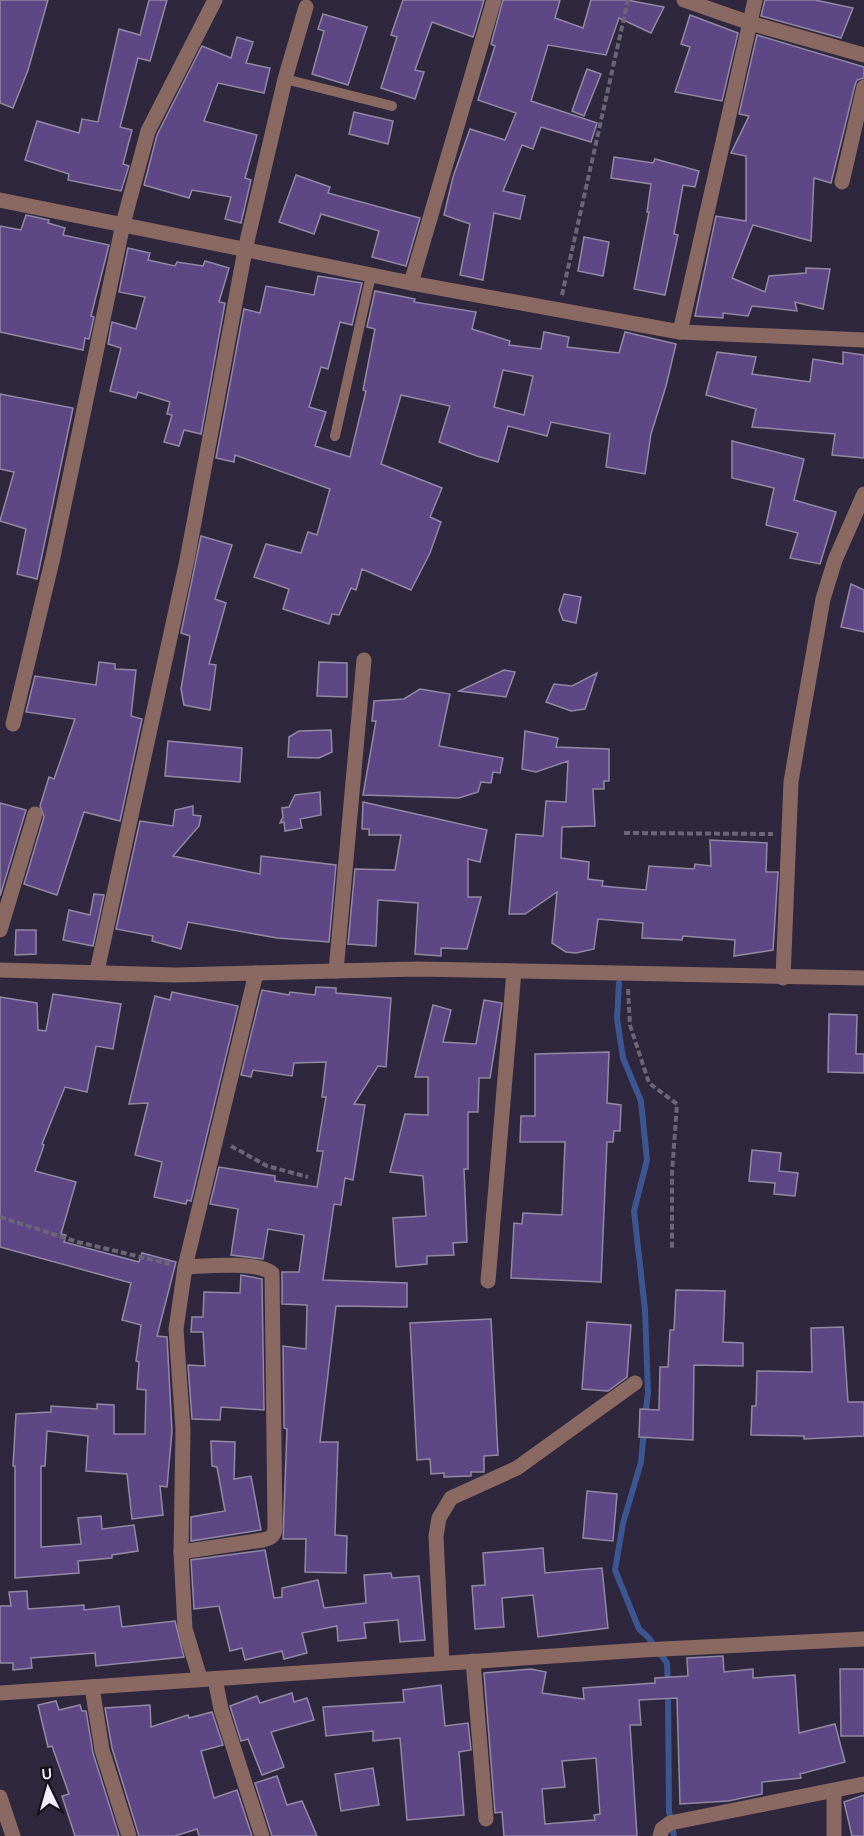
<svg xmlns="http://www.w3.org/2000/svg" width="864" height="1836" font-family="Karla,sans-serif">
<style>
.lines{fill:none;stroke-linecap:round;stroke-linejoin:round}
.stream{stroke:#3b5690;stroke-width:6}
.building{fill:#5e4785;stroke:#9289a4;stroke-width:1.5;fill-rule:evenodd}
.path{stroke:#6b6578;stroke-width:4;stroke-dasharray:6 3;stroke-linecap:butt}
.lane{stroke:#8b6963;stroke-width:10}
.street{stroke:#8b6963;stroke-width:15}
</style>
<rect width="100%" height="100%" fill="#2f273d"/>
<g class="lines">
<!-- stream -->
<g class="stream">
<path d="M619 983 617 1019 623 1058 641 1101 647 1160 634 1211 645 1310 648 1393 645 1417"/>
<path d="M644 1430 641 1462 623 1523 615 1570 639 1629 648 1637 667 1663 668 1683"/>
<path d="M668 1693 669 1811 674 1836"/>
</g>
</g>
<!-- building -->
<g class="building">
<path d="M0 0H48L28 70 13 108 0 103Z"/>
<path d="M149 0H167L150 61 138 58 120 127 132 130 123 164 129 166 121 191 68 180 69 174 25 160 37 121 79 133 82 119 98 122 119 29 140 35Z"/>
<path d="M403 0H484L473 37 432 22 415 70 424 72 415 99 381 88 397 37 391 35Z"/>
<path d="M503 0H560L555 18 583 28 591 0H627L664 7 651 33 619 18 606 55 548 45 531 101 597 123 591 142 541 127 533 149 522 145 503 191 525 196 520 219 494 213 483 280 460 275 470 224 444 215 453 177 470 129 505 140 516 113 478 100 495 46 491 44Z"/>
<path d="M765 0H815L853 8 841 38 761 16Z"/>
<path d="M323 14 367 27 348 85 312 74 324 31 318 29Z"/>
<path d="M690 15 738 33 722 101 675 92 690 47 681 44Z"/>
<path d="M757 35 864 67V78L857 80 855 85 831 183 814 178 811 241 753 225 732 278 765 292 769 276 806 273V268L830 269 823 309 795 302 797 311 752 306 748 316 723 313V318L695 316 716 216 746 221V156L731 153 749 116 739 114Z"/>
<path d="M237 37 253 42 246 63 270 68 264 93 218 83 204 121 257 135 245 178 251 180 241 223 225 219 231 197 192 190 189 198 144 185 157 135 202 46 231 58Z"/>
<path d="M587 69 601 74 584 116 572 111Z"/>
<path d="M354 112 393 121 388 144 349 134Z"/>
<path d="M614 157 653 163 655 159 699 171 695 187 683 185 674 234 678 235 665 295 634 289 649 212H647L651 184 611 178Z"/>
<path d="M296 175 330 187 328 193 420 218 406 266 372 257 379 231 321 214 314 234 279 222Z"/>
<path d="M26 215 49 220 48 223 65 228 63 235 109 245 91 316 94 317 89 339 85 338 83 350 0 332V226L21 230Z"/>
<path d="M584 237 609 242 603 276 578 271Z"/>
<path d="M128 248 150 253 148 260 175 266 177 262 203 266 205 261 229 268 219 302 225 303 201 434 184 430 179 446 164 442 172 415 167 414 170 402 138 392 136 398 110 391 121 348 108 344 112 322 136 329 145 297 119 292Z"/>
<path d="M318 276 362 283 352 325 340 322 328 369 321 367 309 407 326 412 315 446 350 457 366 391 363 390 375 329 367 327 375 291 415 299 414 302 476 312 472 329 510 341 509 345 541 349 544 332 569 337 567 347 619 353 625 332 676 344 666 386 651 434 645 474 606 467 610 434 551 422 547 436 508 426 498 462 477 456 439 442 450 406 401 395 381 464 442 488 430 517 441 522 430 553 411 590 362 569 356 590 351 588 339 615 332 614 329 624 283 609 289 589 254 577 266 544 301 553 308 532 317 535 330 489 235 455 234 462 216 458 244 309 260 313 266 286 314 295ZM503 370 533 376 524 415 494 407Z"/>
<path d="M717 352 756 357 752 374 810 382 813 359 843 364V352L864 355V458L832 455 835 434 752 427 756 409 706 395Z"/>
<path d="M0 394 73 408 37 579 17 574 26 529 0 521 14 472 0 469Z"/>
<path d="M732 441 804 459 794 500 836 512 820 564 790 558 798 533 766 525 774 488 732 478Z"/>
<path d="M201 536 232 545 215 599 226 603 209 664 216 665 210 710 184 705 181 689 190 636 181 633Z"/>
<path d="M851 584 864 590V632L841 627Z"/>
<path d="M564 594 581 597 576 623 563 620 559 610Z"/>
<path d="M99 662 115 664V669L136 670 131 716 142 719 120 821 84 812 57 895 24 884 44 817 40 806 49 777 54 779 75 719 26 712 35 676 96 685Z"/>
<path d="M319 662 347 663V697L317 696Z"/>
<path d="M504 670 515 672 506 697 459 691Z"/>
<path d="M597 673 585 709 571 711 546 702 554 684 572 686Z"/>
<path d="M420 689 450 694 439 746 503 758 500 773 493 772 491 783 481 782 478 792 459 798 363 795 376 721H372L374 701 404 699Z"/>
<path d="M331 730 332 752 319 758 288 757 289 737 299 731Z"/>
<path d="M525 731 558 738 556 747 609 749V781H604V789H593L595 826 562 827 561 858 589 862 588 879 603 881 602 886 646 890 649 866 694 869 695 864 711 866 710 840 767 843 766 872H778L773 950 734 956 735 940 683 936 682 940 642 938 643 923 598 919 594 949 576 953 566 952 552 943 557 892 525 914H509L516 834 543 836 546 801 566 802 568 761 536 772 522 769Z"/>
<path d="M168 741 242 748 240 782 165 776Z"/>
<path d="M320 792 321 815 300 819 302 828 285 831 284 822 280 823 283 817 282 808 289 807 295 795Z"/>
<path d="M363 802 487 830 480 862 468 859V897H481L467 949 441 948V956L415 954 418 903 378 900 376 946 348 944 355 869 395 870 401 835H369V829H362Z"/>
<path d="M0 803 26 810 0 896Z"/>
<path d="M193 806V815L201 816 199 826 173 856 260 874 261 856 336 865 329 942 277 938 188 922 181 949 152 941 153 936 116 929 140 821 173 826 175 810Z"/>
<path d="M94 894 104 895 93 946 63 940 69 910 90 915Z"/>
<path d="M16 930H36V954L15 955Z"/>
<path d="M316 987 336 988V993L391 998 386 1067 378 1066 354 1104 365 1105 353 1180 345 1178 341 1205 334 1204 323 1280 407 1283V1307L336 1306 320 1442H338L335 1535 347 1536 346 1573 305 1572 306 1539H283L287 1429 284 1428 283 1346 306 1349 307 1305 282 1304V1272H299L304 1235 268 1229 263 1259 231 1255 238 1209 210 1204 219 1167 275 1176V1181L317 1187 323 1151H317L326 1097H322L326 1062 294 1063 292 1076 253 1070 251 1077 241 1075 262 990 289 995 290 992 315 995Z"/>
<path d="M172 992 238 1006 191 1201 187 1200 186 1204 154 1197 162 1162 135 1155 148 1103 129 1104 155 996 170 1000Z"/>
<path d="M53 994 121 1004 113 1049 96 1046 87 1092 65 1087 42 1144 44 1145 35 1171 76 1182 61 1234 66 1235 64 1242 139 1262 142 1253 176 1262 157 1336 167 1337 172 1431 167 1487 160 1486 163 1515 132 1519 127 1474 86 1471 88 1436 47 1431 45 1466H41V1547L81 1544 78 1518 101 1516 102 1529 134 1525 138 1551 112 1555V1558L78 1561 79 1573 15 1578V1466H13L16 1414 51 1412V1406L97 1409V1404L114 1405V1434H145L146 1390 137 1389 139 1362 136 1361 141 1325 122 1320 131 1283 0 1247V997L37 1003 38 1030 46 1031Z"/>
<path d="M484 1000 502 1003 490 1078H479L478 1112H468V1169H464L467 1242 453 1243 454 1255 427 1256V1264L396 1267 393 1218 426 1216 423 1176 390 1172 405 1114 428 1115V1077H415L433 1005 451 1010 443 1042 476 1044Z"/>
<path d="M829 1014 857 1015 856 1054H864V1073L828 1072Z"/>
<path d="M609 1052 607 1103 621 1105 620 1131H614L613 1142H607L601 1282 511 1278 514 1223 522 1224 523 1213 562 1215 565 1142H520L521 1116H535V1054Z"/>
<path d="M752 1150 781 1153 779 1171 798 1173 795 1196 774 1194 775 1183 749 1181Z"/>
<path d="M241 1275 262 1279 264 1410 221 1407 220 1420 192 1419 188 1365 205 1366 203 1332H191L192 1317H203L204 1292 240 1293Z"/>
<path d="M676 1290 725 1291 723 1342 743 1343V1366L694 1365 693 1440 639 1437 640 1409 659 1410 660 1367H668L670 1330H674Z"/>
<path d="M491 1319 498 1455 484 1456V1472H471V1476L444 1477V1473L431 1474 430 1459 417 1460 410 1323Z"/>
<path d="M587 1322 631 1325 627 1377 608 1391 582 1389Z"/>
<path d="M843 1327 848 1402H864V1436L804 1439V1436L751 1435 752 1406H756L757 1371 812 1372 811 1328Z"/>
<path d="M211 1441 235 1442 234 1479 251 1476 261 1530 191 1541V1517L225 1511 217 1467 212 1466Z"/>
<path d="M587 1491 617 1494 613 1541 583 1538Z"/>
<path d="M543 1548 545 1573 602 1568 608 1628 538 1637 533 1595 502 1598 504 1627 475 1629 472 1586 485 1585 483 1553Z"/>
<path d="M265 1550 274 1598 282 1597V1588L318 1580 324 1608 366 1603 364 1575 391 1573 392 1578 419 1576 425 1640 400 1642 398 1620 364 1623 366 1638 338 1641 337 1626 302 1633 307 1653 284 1659 282 1651 245 1660 242 1648 230 1651 219 1606 194 1609 191 1560Z"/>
<path d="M27 1591 28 1609 84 1605V1610L119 1606 122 1627 175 1621 184 1657 96 1666 95 1653 31 1658 32 1668 13 1670V1663H0V1606H11L9 1592Z"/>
<path d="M723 1656 724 1672 753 1669V1678L795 1675 799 1733 835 1724 845 1762 800 1774 801 1778 762 1782V1794L728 1801 680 1804 677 1698 639 1700 641 1725H630L637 1836H504L502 1812 495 1813 484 1673 531 1669 546 1672 542 1693 584 1699 583 1688 655 1683V1678L688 1676 687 1658ZM596 1758 600 1814 594 1815 595 1820 545 1824 542 1789 565 1787 562 1761Z"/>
<path d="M840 1669H864V1736H841Z"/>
<path d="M441 1685 445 1726 468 1723 471 1750 459 1752 464 1815 407 1820 400 1738 373 1741V1731L326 1736 323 1707 404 1702 403 1690Z"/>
<path d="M292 1693 294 1702 307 1698 314 1720 271 1732 284 1767 262 1775 248 1739 241 1741 230 1706 257 1696 260 1703Z"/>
<path d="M56 1701 59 1710 80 1705 82 1711H86L93 1753 119 1836H75L62 1796 69 1794 52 1746 48 1747 38 1705Z"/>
<path d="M150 1705 151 1727 188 1715 189 1718 212 1712 223 1745 201 1751 214 1798 237 1790 252 1836H199L197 1829 175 1836H139L112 1748 105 1708Z"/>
<path d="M373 1768 379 1805 341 1811 335 1774Z"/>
<path d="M277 1776 287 1805 302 1801 317 1836H272L255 1783Z"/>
<path d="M864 1795V1836H852L844 1802Z"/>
</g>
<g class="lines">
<!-- path -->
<g class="path">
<path d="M562 295 628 0"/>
<path d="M624 833 773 834"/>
<path d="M628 989 630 1025 649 1083 677 1104 672 1173V1250"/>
<path d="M231 1146 267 1166 308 1177"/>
<path d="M0 1217 78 1242 170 1264"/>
</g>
<!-- lane -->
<g class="lane">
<path d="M285 79 392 106"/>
<path d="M335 436 371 275"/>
</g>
<!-- street -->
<g class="street">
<path d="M684 0 750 23 864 55"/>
<path d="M842 182 864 87"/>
<path d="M0 200 411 283 680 332 864 340"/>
<path d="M411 283 494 0"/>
<path d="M680 332 755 0"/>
<path d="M13 724 53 557 123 224 148 131 215 0"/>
<path d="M0 930 35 814"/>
<path d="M0 970 175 975 417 969 864 978"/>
<path d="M97 971 187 560 245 250 285 79 306 7"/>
<path d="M336 971 364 660"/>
<path d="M783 978 791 782 800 729 823 599 835 560 864 494"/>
<path d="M488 1281 514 971"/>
<path d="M181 1552 263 1540C272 1538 275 1535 275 1526L272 1273C256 1261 205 1266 185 1267"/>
<path d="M473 1661 486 1819"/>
<path d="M442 1663 436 1536 439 1518 451 1498 517 1468 635 1383"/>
<path d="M200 1678 185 1629 181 1552 183 1429 176 1329 185 1267 256 973"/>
<path d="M215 1679 221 1709 262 1836"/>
<path d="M92 1687 102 1750 129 1836"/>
<path d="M0 1693 643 1650 864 1639"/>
<path d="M0 1797 13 1836"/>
<path d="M660 1836 662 1829 670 1823 864 1784"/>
<path d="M834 1836V1791"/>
</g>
</g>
<!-- north arrow -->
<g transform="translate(48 1788) rotate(355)" stroke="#16121c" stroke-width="4.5" paint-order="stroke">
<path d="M0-4.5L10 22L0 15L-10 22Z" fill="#f1edfb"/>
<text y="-9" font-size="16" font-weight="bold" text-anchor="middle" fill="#f1edfb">U</text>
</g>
</svg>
